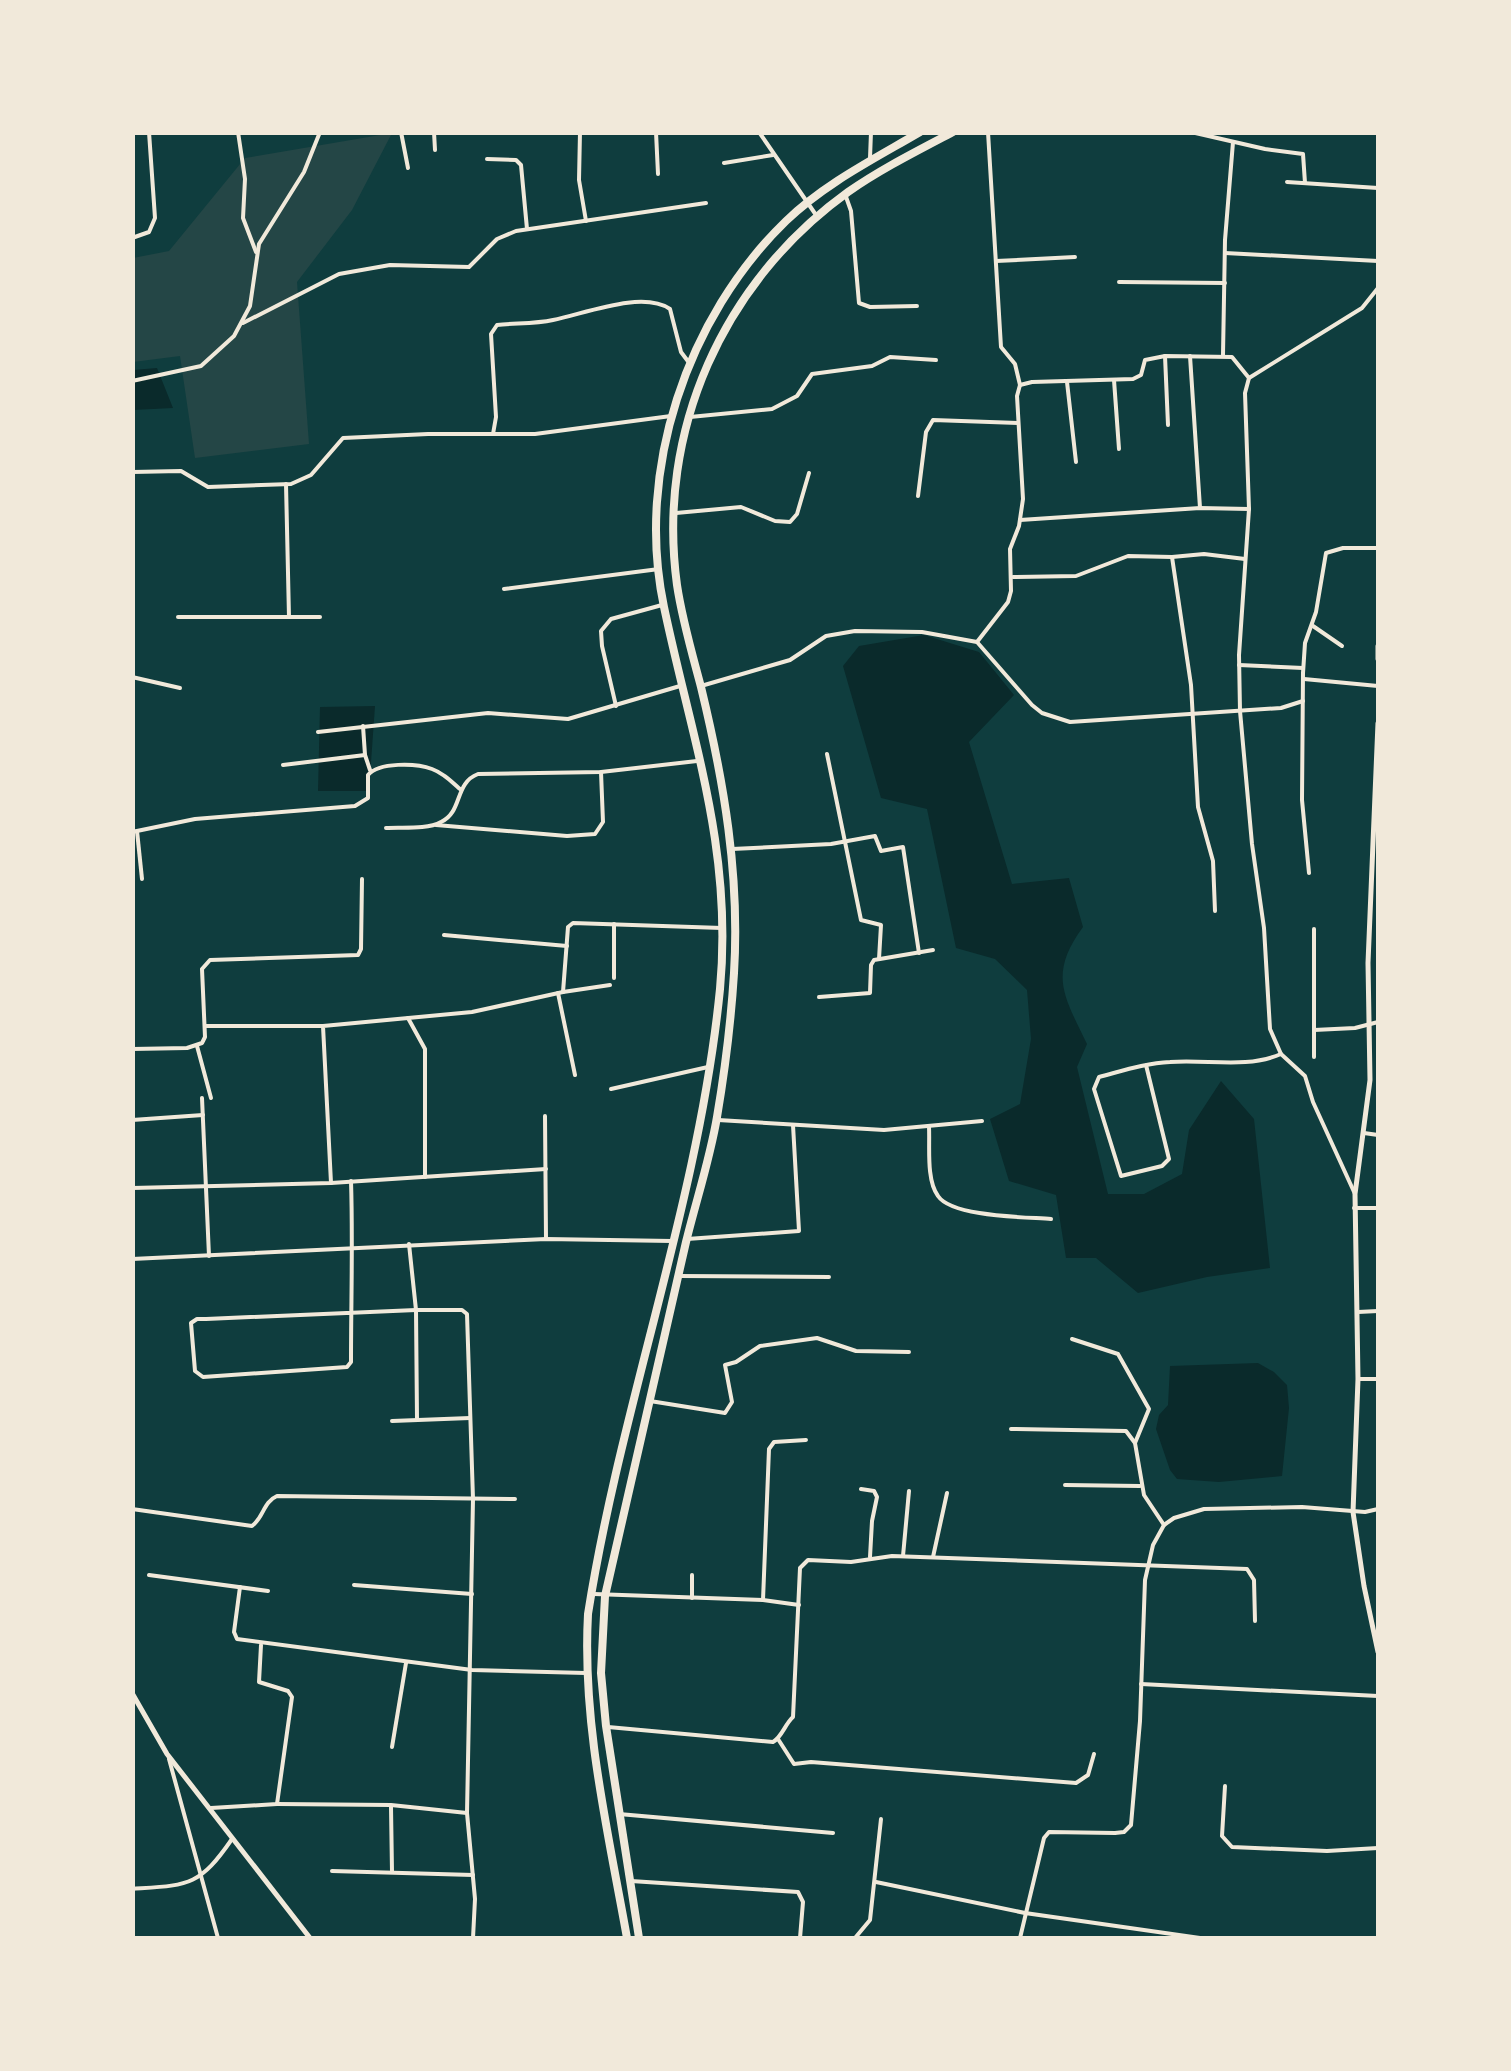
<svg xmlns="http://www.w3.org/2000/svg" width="1511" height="2071" font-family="Cabin,sans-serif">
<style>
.green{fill:#244646}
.water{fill:#0a2a2b}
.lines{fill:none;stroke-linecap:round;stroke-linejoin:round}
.minor{stroke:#f1e9da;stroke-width:4}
.tertiary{stroke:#f1e9da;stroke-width:5}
.trunk{stroke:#f1e9da;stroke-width:8}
</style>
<rect width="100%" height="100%" fill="#0f3d3e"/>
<!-- green -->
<path class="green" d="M392 133 352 210 297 282 309 444 195 458 180 356 133 362V258L169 251 245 158Z"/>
<!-- water -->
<g class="water">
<path d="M157 368 173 408 133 410V370Z"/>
<path d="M924 635 979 652 1014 695 969 742 1012 884 1069 878 1083 927C1048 975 1064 996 1087 1044L1077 1067 1108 1194H1144L1182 1174 1189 1130 1221 1081 1254 1119 1270 1268 1207 1277 1138 1293 1096 1258H1066L1056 1195 1009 1181 990 1119 1020 1104 1031 1039 1027 990 995 959 956 948 927 809 881 798 843 666 859 646Z"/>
<path d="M375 706 369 791H318L320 707Z"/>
<path d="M1258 1363 1274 1372 1287 1385 1289 1408 1282 1476 1219 1482 1177 1479 1170 1470 1156 1429 1159 1415 1168 1405 1170 1366Z"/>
</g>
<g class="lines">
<!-- minor -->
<g class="minor">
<path d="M238 132 245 179 243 218 256 252"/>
<path d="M401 132 408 168"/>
<path d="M434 132 435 150"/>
<path d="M580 132 579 180 586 221"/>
<path d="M656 132 658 174"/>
<path d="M759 132 816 215"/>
<path d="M988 132 1001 347 1015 364 1020 385"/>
<path d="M1191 132 1265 149 1303 154 1305 183"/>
<path d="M870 158 871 132"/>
<path d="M487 159 516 160 521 165 527 229"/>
<path d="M724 163 773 155"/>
<path d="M1287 182 1378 188"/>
<path d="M845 194 851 211 859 303 870 307 917 306"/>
<path d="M132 238 149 232 155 218 149 132"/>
<path d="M1225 253 1378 261"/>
<path d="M996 261 1075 257"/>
<path d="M1119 282 1225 283"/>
<path d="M243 323 339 274 390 265 469 267 497 239 516 231 706 203"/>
<path d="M1223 355 1225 240 1233 142"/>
<path d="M1165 356 1168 425"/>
<path d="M1190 356 1200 508"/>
<path d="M1114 380 1119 449"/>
<path d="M132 381 201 366 234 336 250 306 259 244 304 172 320 132"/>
<path d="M1067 382 1076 462"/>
<path d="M690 417 772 409 797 396 812 374 872 366 890 357 936 360"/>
<path d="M493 434 496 417 491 334 497 325C515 323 535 324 553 320 584 314 642 290 670 309L681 352 690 364"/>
<path d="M132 472 181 471 208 487 291 484 311 475 343 438 428 434H535L671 416"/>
<path d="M286 484 289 617"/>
<path d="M918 496 926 432 933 420 1018 423"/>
<path d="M676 513 741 507 775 521 790 522 797 514 809 473"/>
<path d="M1020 520 1200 508 1249 509"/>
<path d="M1172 557 1191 685 1198 807 1213 861 1215 911"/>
<path d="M1013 577 1076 576 1128 556 1172 557 1204 554 1245 559"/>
<path d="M504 589 659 569"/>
<path d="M178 617H320"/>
<path d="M1313 626 1342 646"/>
<path d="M977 642 1008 602 1011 591 1010 549 1019 526 1023 499 1017 396 1020 385 1032 382 1133 379 1141 375 1145 360 1165 356 1232 357 1249 378"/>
<path d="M1239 665 1303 668"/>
<path d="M132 677 180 688"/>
<path d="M1304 679 1378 686"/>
<path d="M701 686 790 660 826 636 855 631 922 632 977 642 1032 705 1042 713 1070 722 1281 708 1303 701"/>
<path d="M616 706 602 646 601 631 611 619 662 605"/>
<path d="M363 726 365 755 370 770"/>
<path d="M318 732 488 713 568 719 680 686"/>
<path d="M827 754 861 920 881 925 879 959"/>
<path d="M283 765 365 755"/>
<path d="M436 825 567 836 595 834 603 822 601 772"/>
<path d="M386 828C402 827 427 830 441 822 463 812 454 783 478 774L601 772 697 761"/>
<path d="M137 831 142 879"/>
<path d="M132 832 195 819 355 806 368 798V775C379 762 416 763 432 769 443 773 451 781 460 789"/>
<path d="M732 849 831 844 875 836 881 851 903 847 919 953"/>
<path d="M1309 873 1302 800 1303 673 1305 643 1316 612 1326 553 1343 548H1378"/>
<path d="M1314 929V1057"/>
<path d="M444 935 567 946"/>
<path d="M614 978V924"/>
<path d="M563 992 568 927 573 923 722 928"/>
<path d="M558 993 575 1075"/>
<path d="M819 997 870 993 871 965 874 960 933 950"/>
<path d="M408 1018 425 1049V1177"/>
<path d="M205 1026H323"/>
<path d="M1314 1030 1355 1028 1378 1022"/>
<path d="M197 1046 211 1098"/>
<path d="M132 1049 187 1048 202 1043 205 1037 202 969 210 960 358 955 361 949 362 879"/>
<path d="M1146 1065 1169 1159 1162 1166 1121 1176 1094 1089 1099 1077C1122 1071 1146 1063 1170 1062 1207 1059 1246 1069 1281 1054"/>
<path d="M611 1089 708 1067"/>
<path d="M202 1098 209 1256"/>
<path d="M545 1116 546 1239"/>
<path d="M132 1120 203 1115"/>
<path d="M718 1120 884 1130 982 1121"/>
<path d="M929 1127C930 1146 926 1180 938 1196 952 1217 1026 1217 1051 1219"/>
<path d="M1364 1133 1378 1135"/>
<path d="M331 1183 323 1026 472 1012 563 992 610 985"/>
<path d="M132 1188 331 1183 546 1169"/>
<path d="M1355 1194 1313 1102 1305 1076 1281 1054 1270 1029 1264 928 1252 844 1240 711 1239 655 1249 509 1245 393 1249 378 1362 308 1378 288"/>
<path d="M1354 1208H1378"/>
<path d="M687 1239 799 1231 793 1125"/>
<path d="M409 1244 416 1310 417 1419"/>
<path d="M132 1259 546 1239 672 1241"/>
<path d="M679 1276 829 1277"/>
<path d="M1358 1312 1378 1311"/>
<path d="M1072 1339 1118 1354 1149 1409 1135 1443"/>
<path d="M1358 1379H1378"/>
<path d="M650 1401 725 1413 732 1402 725 1365 736 1362 760 1346 817 1338 856 1351 909 1352"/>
<path d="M392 1421 470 1418"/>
<path d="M1011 1429 1126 1431 1135 1443 1144 1495 1164 1525"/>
<path d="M1065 1485 1140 1486"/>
<path d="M861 1489 874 1491 877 1497 872 1521 870 1557"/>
<path d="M132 1509 252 1526C264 1517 263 1502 277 1496L515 1499"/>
<path d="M903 1556 909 1491"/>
<path d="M933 1557 947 1493"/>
<path d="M149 1575 268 1591"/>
<path d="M354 1585 472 1594"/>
<path d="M240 1587 234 1632 237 1639 472 1670 586 1673"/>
<path d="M594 1594 763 1600 799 1605"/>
<path d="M692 1598V1575"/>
<path d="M763 1600 769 1449 774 1442 806 1440"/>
<path d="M1141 1684 1378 1696"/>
<path d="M608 1727 773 1742C782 1737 785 1724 793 1717L800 1568 808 1560 851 1562 892 1556 1247 1569 1254 1580 1255 1621"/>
<path d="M778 1739 794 1764 811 1762 1076 1783 1088 1775 1094 1754"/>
<path d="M392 1747 406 1663"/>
<path d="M169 1759 218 1938"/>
<path d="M1225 1786 1222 1836 1232 1847 1327 1851 1378 1848"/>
<path d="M277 1804 391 1805 467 1813 473 1499 467 1314 462 1310H416L206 1319H197L191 1323 195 1371 203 1377 347 1367 351 1362C351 1301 353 1241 351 1181"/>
<path d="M391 1807 392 1872"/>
<path d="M211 1808 277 1804 292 1697 288 1691 259 1682 261 1645"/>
<path d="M467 1813 475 1899 473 1938"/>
<path d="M619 1814 833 1833"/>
<path d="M332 1871 473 1875"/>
<path d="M631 1881 798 1892 803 1902 800 1938"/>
<path d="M876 1882 1025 1913 1200 1938"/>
<path d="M132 1889C188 1885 199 1887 232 1839"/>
<path d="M855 1938 870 1920 881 1819"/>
<path d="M1020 1938 1044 1838 1049 1832 1115 1833 1124 1832 1131 1825 1140 1721 1145 1580 1153 1545 1164 1525 1174 1518 1204 1509 1302 1507 1365 1512 1378 1509"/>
</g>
<!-- tertiary -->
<g class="tertiary">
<path d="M1378 646V659"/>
<path d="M1378 723 1368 963 1370 1080 1355 1194 1358 1379 1353 1512 1364 1586 1378 1652"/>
<path d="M132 1693 167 1754 310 1938"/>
</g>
<!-- trunk -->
<g class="trunk">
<path d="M627 1938C608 1831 582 1724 588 1614 621 1404 699 1201 720 989 733 849 692 740 664 607 635 471 687 317 786 221 824 184 874 159 920 132"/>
<path d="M639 1938 606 1726 601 1673 605 1596C633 1478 660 1360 686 1242 696 1201 710 1159 717 1117 725 1070 731 1021 734 973 740 875 724 782 701 687 692 653 682 619 677 585 656 431 723 282 848 192 881 169 917 151 953 132"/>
</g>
</g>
<!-- border -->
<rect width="1511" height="2071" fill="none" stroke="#f1e9da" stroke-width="270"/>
</svg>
